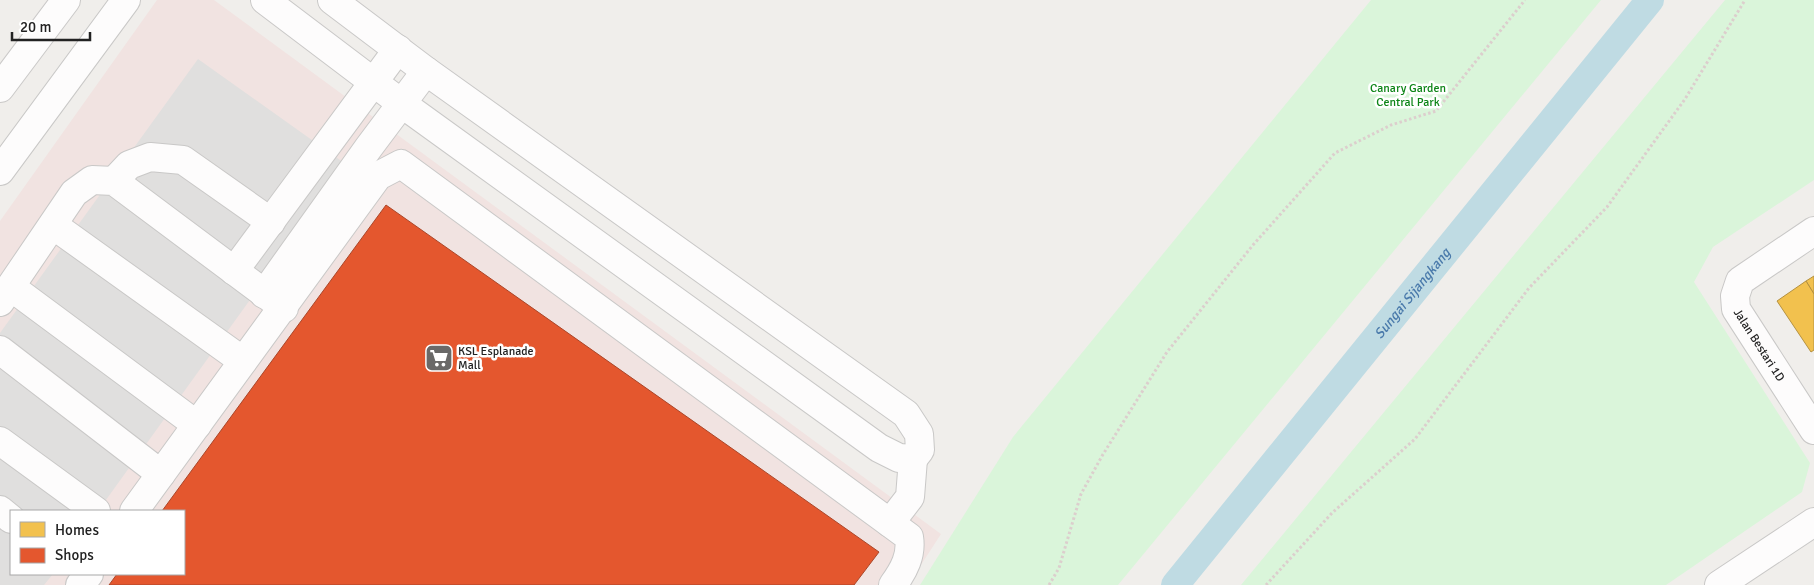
<svg xmlns="http://www.w3.org/2000/svg" width="1814" height="585" font-family="Signika,sans-serif">
<style>
.commercial{fill:#f1e3e1;fill-rule:evenodd}
.park{fill:#daf5da}
.parking{fill:#e0dfde}
.homes{fill:#f2c14e;stroke:#b49141}
.shops{fill:#e4572e;stroke:#aa472a}
.lines{fill:none;stroke-linecap:round;stroke-linejoin:round}
.canal{stroke:#bfdbe3;stroke-width:28}
.minor-casing{stroke:#c9c8c7;stroke-width:30}
.path{stroke:#dccecd;stroke-width:3;stroke-dasharray:2.5 2.5;stroke-linecap:butt}
.minor{stroke:#fdfcfc;stroke-width:28}
.labels{text-anchor:middle;stroke-width:5;stroke-linejoin:round;paint-order:stroke}
.park-label{font-size:12px;fill:#0c8416;stroke:#fff}
.street-label{font-size:12px;fill:#222;stroke:#fff}
.poi-label{font-size:12px;fill:#222;stroke:#fff;text-anchor:start}
.water-label{font-size:14px;font-style:italic;fill:#4a7aab;stroke:#fff}
</style>
<rect width="100%" height="100%" fill="#f0eeeb"/>
<!-- commercial -->
<path class="commercial" d="M157 0H214L941 534 908 585H0V221ZM11 511H184V574H11Z"/>
<!-- park -->
<g class="park">
<path d="M1371 0H1601L1118 585H920L1013 437Z"/>
<path d="M1725 0H1814V180L1713 247 1694 282 1810 463 1802 492 1666 585H1241Z"/>
</g>
<!-- parking -->
<path class="parking" d="M198 59 347 165 98 511H11V574H53L44 585H0V333Z"/>
<!-- homes -->
<g class="homes">
<path d="M1814 276V294L1806 281Z"/>
<path d="M1806 281 1814 294V350L1811 352 1777 301Z"/>
</g>
<!-- shops -->
<path class="shops" d="M386 205 879 552 854 585H109L117 574H184V511H162Z"/>
<g class="lines">
<!-- canal -->
<path class="canal" id="s1" d="M1175 585 1650 0"/>
<defs>
<g id="minor">
<path d="M265 0 401 103 879 448 899 458 913 459 920 450 919 434 906 414 426 71 332 0"/>
<path d="M0 88 66 0"/>
<path d="M0 171 126 0"/>
<path d="M114 181 129 165 150 157 183 160 271 222"/>
<path d="M53 225 243 361"/>
<path id="s2" d="M1814 231 1740 281 1735 296 1736 309 1814 430"/>
<path d="M234 271 398 49"/>
<path d="M11 287 197 425"/>
<path d="M264 294 369 147 426 71"/>
<path d="M0 302 74 193 92 180 114 181 284 308"/>
<path d="M0 350 161 474"/>
<path d="M0 441 96 511"/>
<path d="M0 510 11 519"/>
<path d="M134 511 378 176 401 164 909 537C912 555 904 570 893 585"/>
<path d="M890 523 910 497 913 459"/>
<path d="M80 585 89 574"/>
<path d="M1719 585 1814 522"/>
</g>
</defs>
<!-- minor casing -->
<use href="#minor" class="minor-casing"/>
<!-- path -->
<g class="path">
<path d="M1049 585 1059 568 1081 494 1102 456 1167 352 1253 245 1335 153 1391 125 1436 111 1525 0"/>
<path d="M1266 585 1332 513 1415 439 1529 288 1607 207 1685 99 1745 0"/>
</g>
<!-- minor -->
<use href="#minor" class="minor"/>
</g>
<!-- icons -->
<defs>
<symbol id="supermarket-square" viewBox="-11 -11 22 22"><rect x="-9" y="-9" width="18" height="18" rx="4" fill="#6a6968" stroke="#fff"/><path d="M-6-5.5h2.5l.6 2H6L4.5 2H-2.5L-4.4-4H-6ZM-1.5 3.2a1.3 1.3 0 1 0 .1 0ZM3 3.2a1.3 1.3 0 1 0 .1 0Z" fill="#fff"/></symbol>
</defs>
<g fill-rule="evenodd">
<use href="#supermarket-square" x="423" y="342" width="32" height="32"/>
</g>
<g class="labels">
<!-- park labels -->
<g class="park-label">
<text x="1408" y="92">Canary Garden<tspan x="1408" dy="14">Central Park</tspan></text>
</g>
<!-- street labels -->
<g class="street-label">
<text dy="4" stroke="none"><textPath href="#s2" startOffset="161">Jalan Bestari 1D</textPath></text>
</g>
<!-- poi labels -->
<g class="poi-label">
<text x="458" y="355">KSL Esplanade<tspan x="458" dy="14">Mall</tspan></text>
</g>
<!-- water labels -->
<g class="water-label">
<text dy="5" stroke="none"><textPath href="#s1" startOffset="376">Sungai Sijangkang</textPath></text>
</g>
</g>
<!-- legend -->
<rect x="10" y="510" width="175" height="65" fill="#ffffff" stroke="#a7a7a7"/>
<rect x="20" y="522" width="25" height="15" fill="#f2c14e" stroke="#a7a7a7"/>
<text x="55" y="535" font-size="15" fill="#222222">Homes</text>
<rect x="20" y="548" width="25" height="15" fill="#e4572e" stroke="#a7a7a7"/>
<text x="55" y="560" font-size="15" fill="#222222">Shops</text>
<!-- scale -->
<path d="M12 32v8h78v-8" fill="none" stroke="#222222" stroke-width="2.5"/>
<text x="20" y="32" font-size="15" fill="#222222" stroke="#ffffff" stroke-width="4" paint-order="stroke">20 m</text>
</svg>
